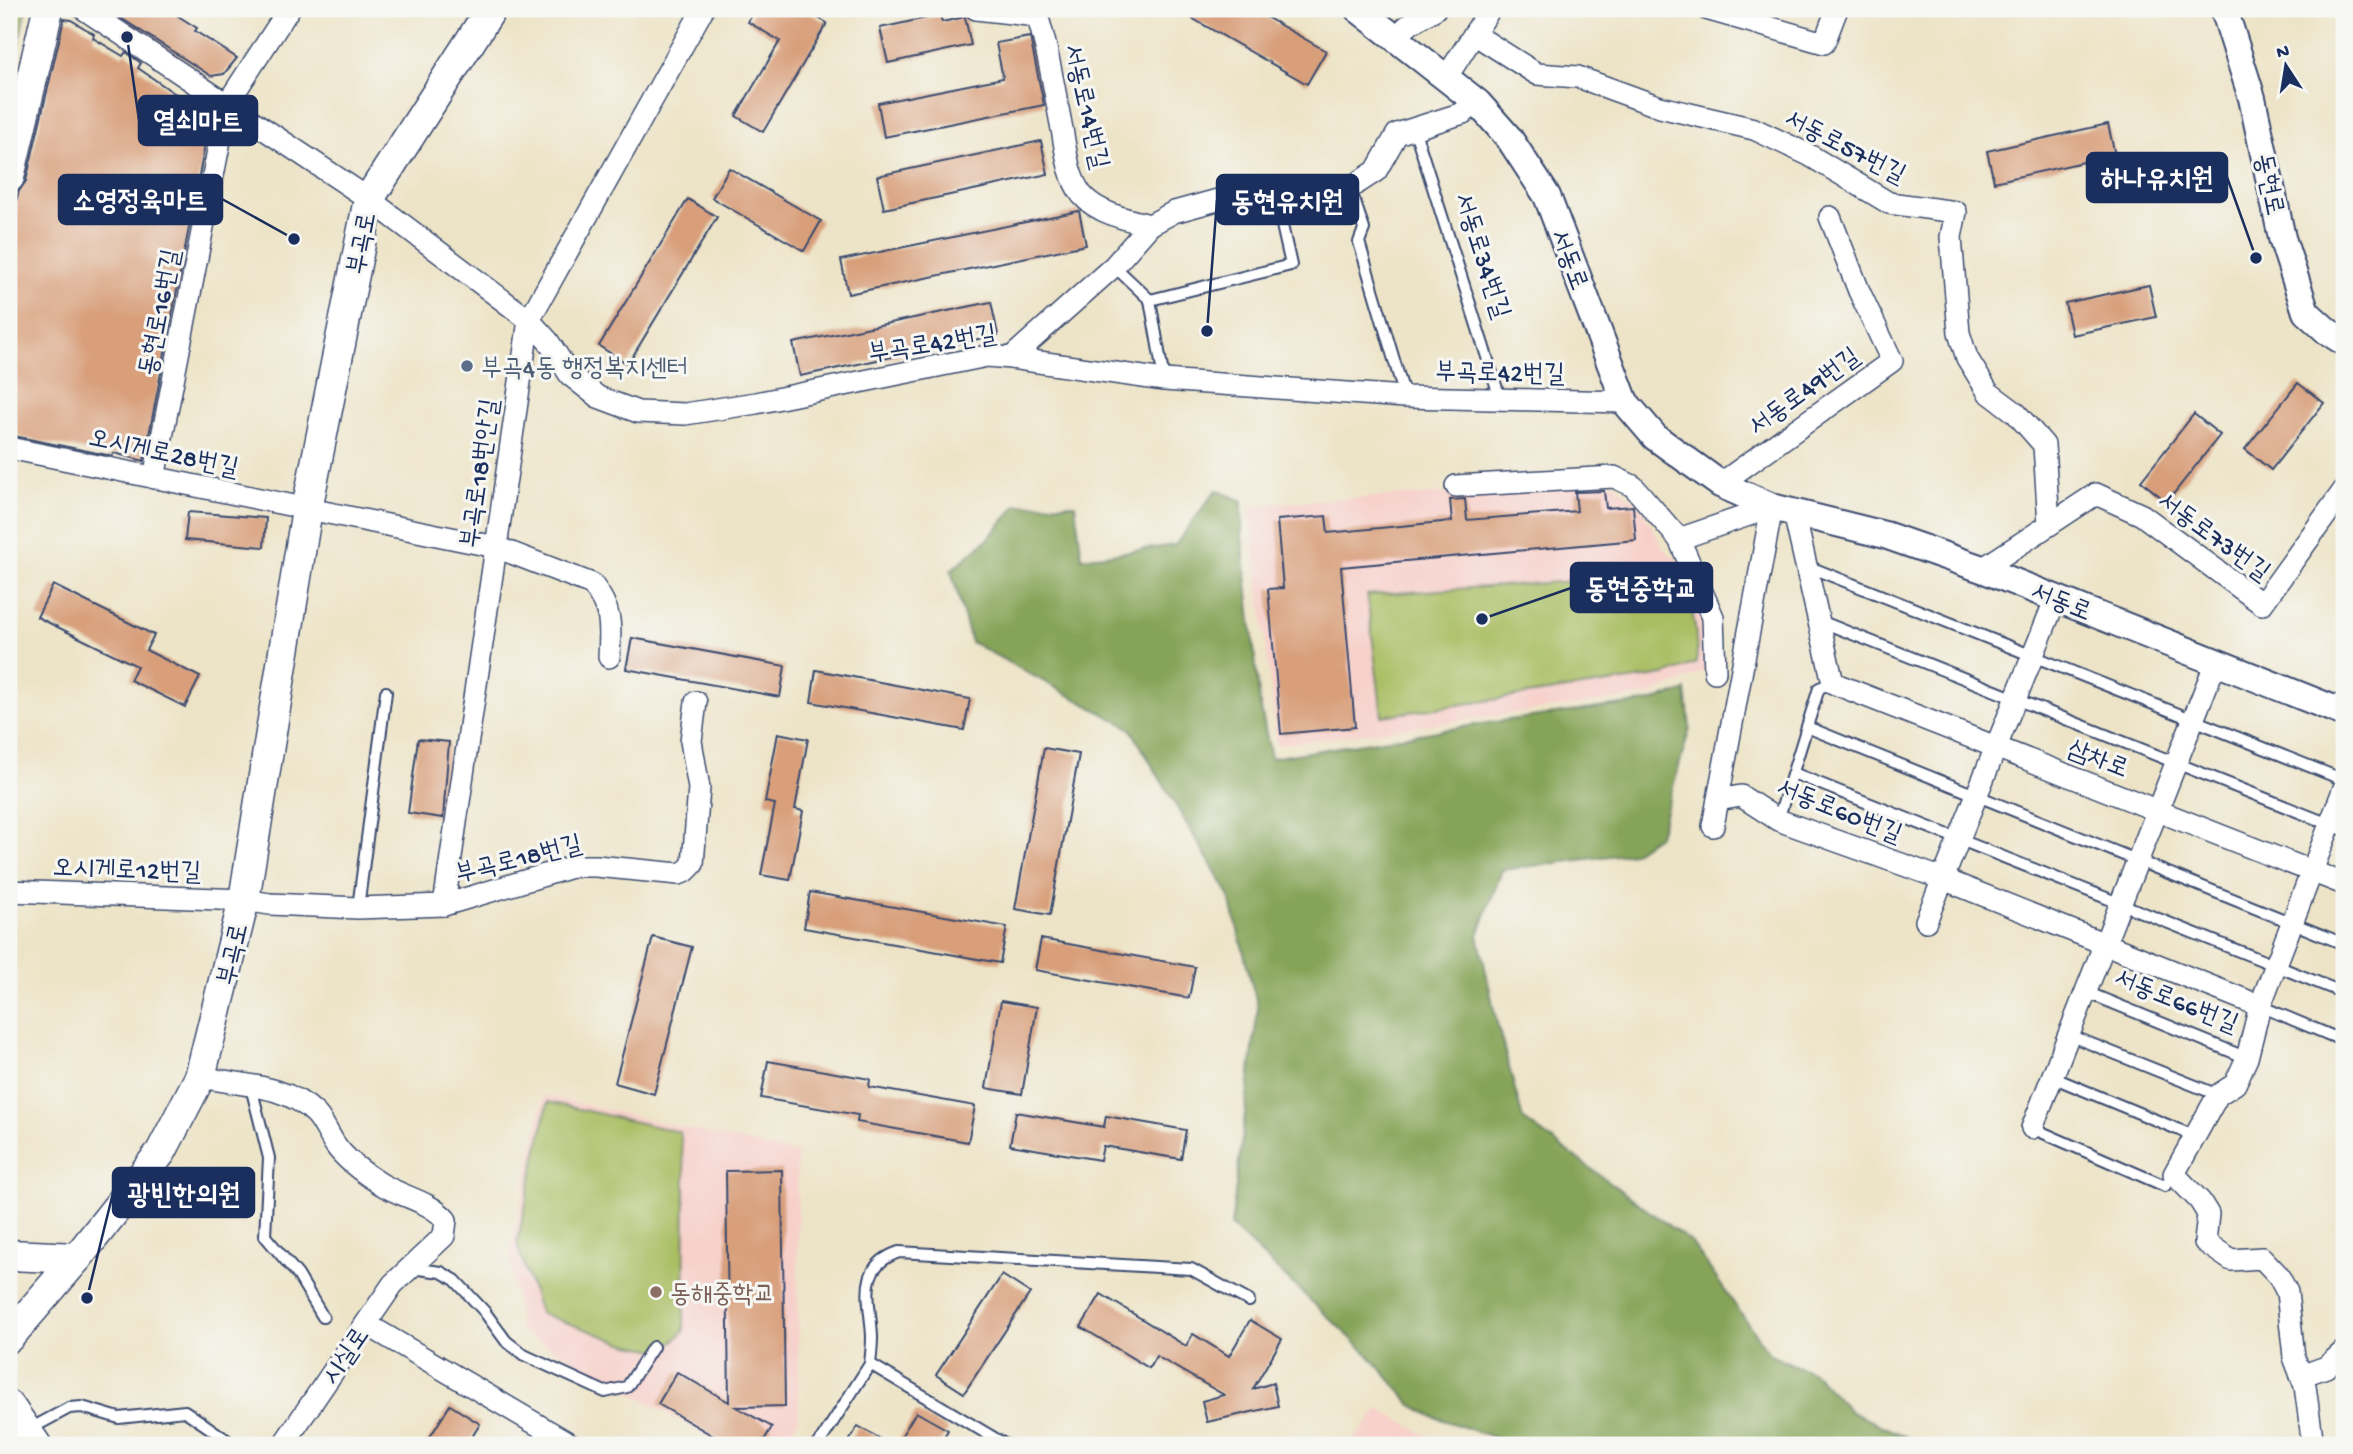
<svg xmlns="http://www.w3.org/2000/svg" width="2353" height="1454" font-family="'Gochi Hand','Poor Story',sans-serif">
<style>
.built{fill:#f7d0ca}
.green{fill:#a9bd62;stroke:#627660;stroke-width:2}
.forest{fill:#86a458;stroke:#506a5b;stroke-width:2}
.building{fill:#d89f7a}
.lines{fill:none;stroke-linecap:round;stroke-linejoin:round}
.service-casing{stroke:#3a4a6e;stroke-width:14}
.minor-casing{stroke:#3a4a6e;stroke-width:24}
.tertiary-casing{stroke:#3a4a6e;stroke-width:30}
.secondary-casing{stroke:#3a4a6e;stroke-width:33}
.path{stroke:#3a4a6e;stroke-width:3.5;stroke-dasharray:5 5;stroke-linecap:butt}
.service{stroke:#fff;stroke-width:10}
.minor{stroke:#fff;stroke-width:21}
.tertiary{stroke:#fff;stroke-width:26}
.secondary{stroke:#fff;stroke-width:30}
.service-dot{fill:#5c6f8a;stroke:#f6f6f2;stroke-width:2.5}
.education-dot{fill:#8d6e63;stroke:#f6f6f2;stroke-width:2.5}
.labels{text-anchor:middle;stroke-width:6;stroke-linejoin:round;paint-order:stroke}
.street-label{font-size:26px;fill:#1b2f5e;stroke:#f6f6f2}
.service-label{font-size:26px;fill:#4e5e75;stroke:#f6f6f2;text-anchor:start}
.education-label{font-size:26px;fill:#785e54;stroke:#f6f6f2;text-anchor:start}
.leader{fill:none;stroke:#1b2f5e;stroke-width:2.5}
.callout-dot{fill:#1b2f5e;stroke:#f6f6f2;stroke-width:2.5}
.callout{fill:#1b2f5e;stroke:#1b2f5e;stroke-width:2.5}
.callout-label{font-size:28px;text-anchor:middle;font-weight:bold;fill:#fff}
</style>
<rect width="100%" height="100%" fill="#f6f6f2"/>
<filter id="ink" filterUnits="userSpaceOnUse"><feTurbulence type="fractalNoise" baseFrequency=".0143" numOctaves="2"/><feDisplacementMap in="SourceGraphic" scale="14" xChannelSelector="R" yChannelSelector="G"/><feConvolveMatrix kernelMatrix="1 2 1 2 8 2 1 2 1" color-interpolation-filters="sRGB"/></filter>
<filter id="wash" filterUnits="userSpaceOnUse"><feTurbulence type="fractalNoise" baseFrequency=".00686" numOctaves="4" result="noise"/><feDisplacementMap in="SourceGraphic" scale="28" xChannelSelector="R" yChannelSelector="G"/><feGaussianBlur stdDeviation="1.57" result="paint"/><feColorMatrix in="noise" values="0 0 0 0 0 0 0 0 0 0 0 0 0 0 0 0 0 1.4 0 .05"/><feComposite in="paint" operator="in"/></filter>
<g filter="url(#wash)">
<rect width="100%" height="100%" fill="#ede4c7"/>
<!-- built -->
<g class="built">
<path d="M1614 483 1642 508 1663 548 1681 563 1705 626 1706 671 1650 695 1277 745 1250 507 1277 503Z"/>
<path d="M544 1095 797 1154 799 1419 783 1445H723L520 1330 510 1254Z"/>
<path d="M1379 1409 1444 1445H1349Z"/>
</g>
<!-- green -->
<g class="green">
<path d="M9 9H26L9 85Z"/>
<path d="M1647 576C1655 578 1668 579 1675 583 1696 596 1697 642 1697 663L1664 675 1382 716 1367 595Z"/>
<path d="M548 1102 680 1132 685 1175 684 1331 664 1351 629 1345 540 1313 517 1244Z"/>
</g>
<!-- forest -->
<path class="forest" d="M1216 490 1242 501V537L1260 704 1271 758 1494 722 1653 701 1686 690 1690 728 1659 835 1633 853 1502 870 1478 935 1496 1019 1523 1119 1691 1242 1770 1355 1814 1373 1851 1412 1924 1445H1516L1432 1416 1412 1405 1369 1355 1231 1226 1258 1008 1229 895 1130 728 971 642 951 570 988 539 1017 505 1075 504 1082 558 1175 545Z"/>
<g id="blocks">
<!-- building -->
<g class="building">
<path d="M107 9H167L197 28 195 31 237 58 224 74 211 76Z"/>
<path d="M755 9H803L827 23 763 132 736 116 780 41 748 22Z"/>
<path d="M1176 9H1252L1326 51 1307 84Z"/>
<path d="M940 15 942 22 965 17 971 45 888 63 880 28Z"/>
<path d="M64 19 71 20 94 34 93 38 123 56 126 52 141 63 138 68 174 93 202 107 209 124 144 461 114 453 112 456 9 435V354L12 311 9 310V240L16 213 13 212 19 191 26 181Z"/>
<path d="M1030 37 1044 105 884 137 878 103 1003 78 996 43Z"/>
<path d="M2108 124 2115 155 1994 182 1987 151Z"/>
<path d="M1041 141 1048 174 884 209 877 176Z"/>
<path d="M729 168 821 221 804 251 712 198Z"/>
<path d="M688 199 717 217 628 364 599 346Z"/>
<path d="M1079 211 1086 245 848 294 841 260Z"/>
<path d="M2149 285 2156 317 2072 335 2065 303Z"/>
<path d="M991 302 998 335 800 376 793 343Z"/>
<path d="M2298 383 2324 403 2271 470 2245 449Z"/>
<path d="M2194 414 2220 435 2167 502 2141 481Z"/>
<path d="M1604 491 1606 508 1633 506 1636 540 1341 567 1355 727 1281 734 1268 589 1283 588 1277 520 1326 516 1328 533 1452 521 1450 500 1465 499 1467 520 1577 511 1575 492Z"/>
<path d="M188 512 266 518 264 547 185 540Z"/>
<path d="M53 585 154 635 146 650 200 677 185 707 130 680 137 666 37 617Z"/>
<path d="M632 638 785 666 780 697 626 669Z"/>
<path d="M816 670 970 699 964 730 811 702Z"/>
<path d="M778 733 808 739 795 809 803 811 790 880 761 875 775 804 765 802Z"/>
<path d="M418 739 449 742 443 818 408 813Z"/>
<path d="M1044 748 1079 754 1050 915 1015 909Z"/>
<path d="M810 892 1007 927 1000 963 804 928Z"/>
<path d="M653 937 692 947 654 1094 615 1083Z"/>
<path d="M1041 939 1195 967 1189 998 1035 970Z"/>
<path d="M1001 1001 1037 1007 1022 1094 986 1088Z"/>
<path d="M768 1061 870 1079 869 1087 975 1106 968 1142 857 1122 858 1115 761 1098Z"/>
<path d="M1016 1112 1104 1127 1106 1116 1186 1130 1181 1159 1103 1146 1100 1160 1010 1145Z"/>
<path d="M782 1170 785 1406 736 1407 772 1427 761 1445H729L658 1404 677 1372 729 1402 726 1171Z"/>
<path d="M1002 1275 1030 1293 964 1393 936 1375Z"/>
<path d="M1101 1294 1186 1346 1193 1334 1229 1356 1250 1320 1282 1339 1253 1389 1273 1383 1278 1406 1207 1422 1202 1401 1224 1395 1156 1356 1149 1368 1081 1327Z"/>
<path d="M450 1405 480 1424 467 1445H425Z"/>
<path d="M916 1412 948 1430 939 1445H896Z"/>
<path d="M858 1426 891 1445H847Z"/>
</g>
</g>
</g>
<g filter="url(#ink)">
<use href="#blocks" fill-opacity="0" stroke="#3a4a6e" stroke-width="2"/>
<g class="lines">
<defs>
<g id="service">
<path d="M1414 128 1500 398"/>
<path d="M1350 188 1364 229 1359 242 1405 397"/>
<path d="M1114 266 1150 300 1164 380"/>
<path d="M1150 300 1291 265 1276 199"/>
<path d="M1807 566 2344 780"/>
<path d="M1820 621 2344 830"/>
<path d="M1807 727 2344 944"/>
<path d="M1793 773 2344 993"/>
<path d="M1778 820 1819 688 1833 683"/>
<path d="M358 908 386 692"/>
<path d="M2086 992 2247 1058"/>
<path d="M2260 1006 2344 1041"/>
<path d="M2069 1035 2218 1095"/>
<path d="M2052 1077 2194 1136"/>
<path d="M251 1087 269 1158 265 1236 298 1275 323 1317"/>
<path d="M2032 1128 2165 1186 2174 1174"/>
<path d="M411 1268 441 1272 455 1280 484 1311 506 1341 524 1355 605 1392 627 1387 653 1347"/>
<path d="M870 1364C871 1355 872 1346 872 1337 871 1302 855 1267 899 1252L1191 1269 1249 1301"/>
<path d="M28 1430 69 1408 82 1407 119 1418 185 1411 234 1445"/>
<path d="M818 1445 870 1364 1006 1445"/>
</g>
<g id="minor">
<path d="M84 9 369 199 529 320 548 341 570 375 598 397 638 412 685 414 756 403 987 356 1011 358 1164 380 1405 397 1625 402"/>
<path d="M976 9 1037 16"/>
<path d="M1035 9C1048 47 1054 89 1062 129 1066 151 1068 177 1082 195 1097 213 1128 220 1150 225"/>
<path d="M1706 9 1824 43 1837 9"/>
<path d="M1474 34 1537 74 1578 77 1660 107 1754 129 1809 155 1889 203 1956 212 1951 237 1959 333 1967 358 1988 392 2016 413 2044 445 2049 525 1982 569"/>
<path d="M1395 37 1410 24 1435 9"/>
<path d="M1446 78 1490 9"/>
<path d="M1011 358 1114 266 1150 225 1174 212 1221 199H1276L1350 188 1376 171 1397 134 1463 113 1478 103"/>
<path d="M9 448 496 547 592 584C612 610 611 625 609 657"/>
<path d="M154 478 227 104 289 9"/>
<path d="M1720 484 1892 361 1859 291 1830 217"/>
<path d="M1456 486 1614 477 1633 486 1679 539 1772 507 1713 826"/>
<path d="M1794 513 1833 683 2344 884"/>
<path d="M2049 525 2096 494 2142 515 2262 604 2344 490"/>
<path d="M1679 539 1713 617 1715 672"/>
<path d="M1718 800 1741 796 1778 820 1943 879 2260 1006"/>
<path d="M9 891 244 900 270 904 358 908 444 905 575 866H596L679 874 686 871 693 864 699 788 691 741 696 702"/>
<path d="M444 905 529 320 703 9"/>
<path d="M1926 921 2056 598"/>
<path d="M200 1077C240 1085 286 1084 316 1114 324 1123 329 1136 336 1146 347 1161 365 1174 381 1184 402 1197 430 1201 446 1220L444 1236 393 1284 283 1445"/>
<path d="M2032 1128 2216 662"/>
<path d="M366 1324 572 1445"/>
<path d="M2301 1376 2326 1367 2344 1351"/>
<path d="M2313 1445 2305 1386 2294 1357 2287 1292 2278 1275 2262 1258 2231 1260 2205 1242 2208 1214 2200 1201 2174 1174 2218 1095 2235 1084 2247 1058 2260 1006 2344 788"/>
</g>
<g id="tertiary">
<path d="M1358 9 1478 103 1509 138 1547 196 1625 402 1655 437 1720 484 1772 507 1885 535 1982 569 2344 713"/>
<path d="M2224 9 2252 98 2282 238 2306 312 2327 331 2344 342"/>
</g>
<g id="secondary">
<path d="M9 177 48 9"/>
<path d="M9 1255 77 1258"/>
<path d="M9 1337 77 1258 161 1152 200 1077 244 900 307 509 369 199 491 9"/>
<path d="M9 1406 36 1445"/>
</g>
</defs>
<!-- service casing -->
<use href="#service" class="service-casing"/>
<!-- minor casing -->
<use href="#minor" class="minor-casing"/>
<!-- tertiary casing -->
<use href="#tertiary" class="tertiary-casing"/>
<!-- secondary casing -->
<use href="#secondary" class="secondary-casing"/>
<!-- path -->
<path class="path" d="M9 21 11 9"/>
<!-- service -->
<use href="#service" class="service"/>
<!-- minor -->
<use href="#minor" class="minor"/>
<!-- tertiary -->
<use href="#tertiary" class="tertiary"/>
<!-- secondary -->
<use href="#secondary" class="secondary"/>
</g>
</g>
<!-- markers -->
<circle class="service-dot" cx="467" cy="366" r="7"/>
<circle class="education-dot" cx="656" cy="1292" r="7"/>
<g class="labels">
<!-- street labels -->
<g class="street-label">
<text transform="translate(1088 106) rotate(77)" y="9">서동로14번길</text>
<text transform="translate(1846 145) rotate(27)" y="9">서동로57번길</text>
<text transform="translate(2271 184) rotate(78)" y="9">동현로</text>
<text transform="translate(360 243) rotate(-79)" y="9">부곡로</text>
<text transform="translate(1484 255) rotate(72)" y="9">서동로34번길</text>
<text transform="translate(1571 259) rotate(69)" y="9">서동로</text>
<text transform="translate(158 312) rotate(-79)" y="9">동현로16번길</text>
<text transform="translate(932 342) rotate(-9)" y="9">부곡로42번길</text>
<text transform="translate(1500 371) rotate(1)" y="9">부곡로42번길</text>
<text transform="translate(1803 390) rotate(-36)" y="9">서동로49번길</text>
<text transform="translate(164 451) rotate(12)" y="9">오시게로28번길</text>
<text transform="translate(478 473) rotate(-82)" y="9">부곡로18번안길</text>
<text transform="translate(2215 535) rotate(36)" y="9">서동로73번길</text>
<text transform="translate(2062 600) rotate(22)" y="9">서동로</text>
<text transform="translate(2099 757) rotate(21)" y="9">삼차로</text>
<text transform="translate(1840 809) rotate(22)" y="9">서동로60번길</text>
<text transform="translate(518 857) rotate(-14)" y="9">부곡로18번길</text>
<text transform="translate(127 868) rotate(2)" y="9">오시게로12번길</text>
<text transform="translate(231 954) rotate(-77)" y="9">부곡로</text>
<text transform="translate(2177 999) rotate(22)" y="9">서동로66번길</text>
<text transform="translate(344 1355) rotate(-56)" y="9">시실로</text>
</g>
<!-- service labels -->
<g class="service-label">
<text x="481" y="375">부곡4동 행정복지센터</text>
</g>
<!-- education labels -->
<g class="education-label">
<text x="670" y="1301">동해중학교</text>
</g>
</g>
<!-- callouts -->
<path class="leader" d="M127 37L139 120M2256 258L2227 177M294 239L222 199M1207 331L1217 200M1482 619L1571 588M87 1298L113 1193"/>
<g class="callout-dot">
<circle cx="127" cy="37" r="7"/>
<circle cx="2256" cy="258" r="7"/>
<circle cx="294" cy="239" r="7"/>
<circle cx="1207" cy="331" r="7"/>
<circle cx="1482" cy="619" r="7"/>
<circle cx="87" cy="1298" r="7"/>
</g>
<g class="callout">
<rect x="139" y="96" width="118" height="49" rx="7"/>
<rect x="2087" y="153" width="140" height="49" rx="7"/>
<rect x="59" y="175" width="163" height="49" rx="7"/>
<rect x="1217" y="175" width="141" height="49" rx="7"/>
<rect x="1571" y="563" width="141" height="49" rx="7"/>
<rect x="113" y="1168" width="141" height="49" rx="7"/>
</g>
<g class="callout-label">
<text x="198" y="130">열쇠마트</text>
<text x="2157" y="187">하나유치원</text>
<text x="140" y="209">소영정육마트</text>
<text x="1287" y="210">동현유치원</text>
<text x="1641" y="597">동현중학교</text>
<text x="184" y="1203">광빈한의원</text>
</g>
<!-- margin -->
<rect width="2353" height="1454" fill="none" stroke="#f6f6f2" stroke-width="35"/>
<!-- north arrow -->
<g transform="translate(2286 66) rotate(348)" stroke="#f6f6f2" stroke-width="5" paint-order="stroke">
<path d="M0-5L12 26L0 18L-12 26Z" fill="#1b2f5e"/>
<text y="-10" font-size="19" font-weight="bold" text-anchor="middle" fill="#1b2f5e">N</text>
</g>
</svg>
